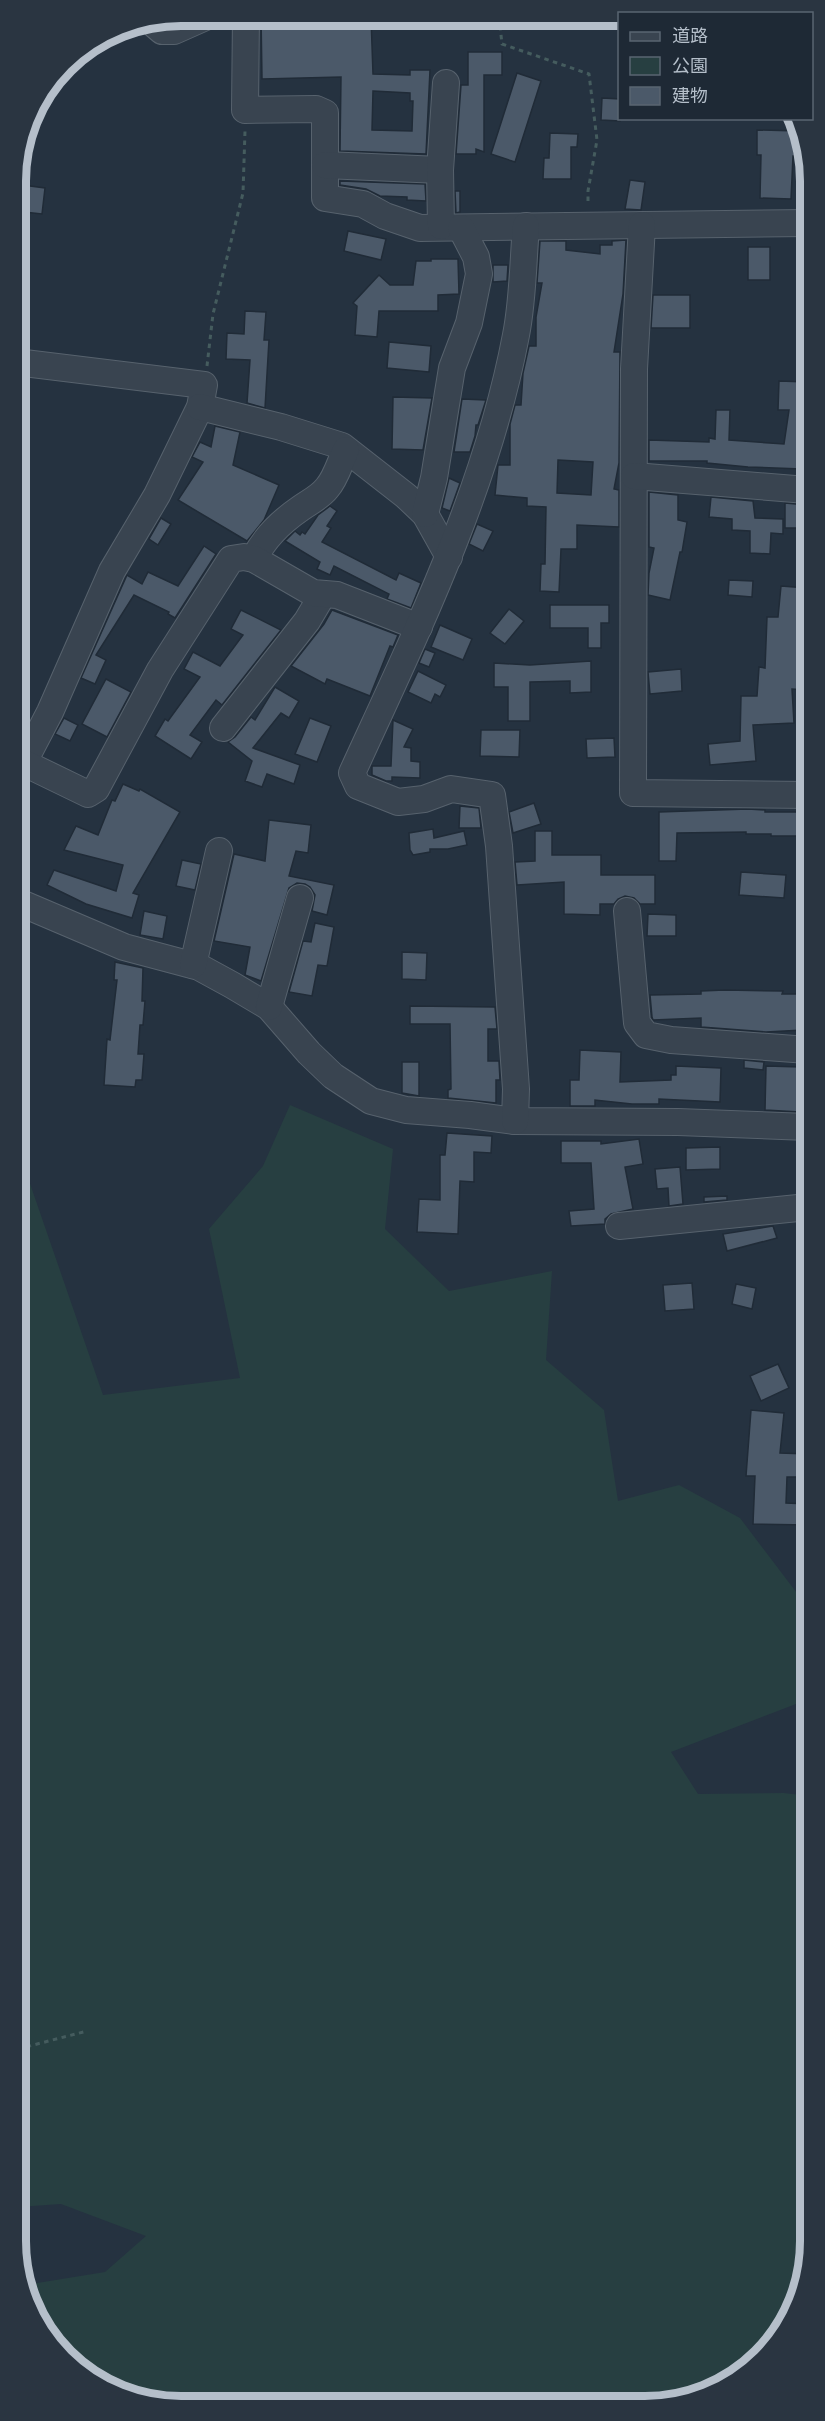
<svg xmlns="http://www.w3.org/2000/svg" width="825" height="2421" font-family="'Asap Condensed','Noto Sans JP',sans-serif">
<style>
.green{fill:#273f41}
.building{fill:#4b5969;stroke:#202b37;stroke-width:1.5;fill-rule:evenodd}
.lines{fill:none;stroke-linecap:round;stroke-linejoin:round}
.minor-casing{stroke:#57626d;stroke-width:28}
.path{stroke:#455c5e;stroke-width:3;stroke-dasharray:4.5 4.5;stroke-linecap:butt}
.minor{stroke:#394450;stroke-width:26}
.rim{fill:none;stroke:#b5bfca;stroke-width:8}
</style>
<rect width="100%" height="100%" fill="#253240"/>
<!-- green -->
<path class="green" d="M290 1105 393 1149 385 1229 449 1291 552 1271 546 1360 604 1410 618 1501 679 1485 740 1518 809 1609V1699L671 1752 698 1794 784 1793 809 1796 810 2251 798 2304 769 2349 728 2384 677 2403H148L64 2358 25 2285 105 2272 146 2236 61 2204 18 2207 17 1146 103 1395 240 1378 209 1229 263 1166Z"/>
<!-- building -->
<g class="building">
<path d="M261 16 371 17 373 74 410 75V70H430L426 154 340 151 341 77 262 79ZM373 91 410 93V101H413L412 131 372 130Z"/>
<path d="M468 52H502V75H484V152L476 149V154H456L461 85H468Z"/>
<path d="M517 73 541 81 515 162 491 154Z"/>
<path d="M602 98 620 99V121L601 120Z"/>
<path d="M757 130 798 131 797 156H793L791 199 760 198 761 155H757Z"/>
<path d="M550 133 578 134 577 147H571V179H543L544 158H549Z"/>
<path d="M630 180 645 182 641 210 625 209Z"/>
<path d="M340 181 425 184 426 201 407 200V197L380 196 366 189 340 185Z"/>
<path d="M15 184 45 188 42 214 15 211Z"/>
<path d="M455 191H460V212L456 213Z"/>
<path d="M348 231 386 239 381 260 344 251Z"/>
<path d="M626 240 623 294 614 352H620L619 463 614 489 619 490V527L577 525V549H561L559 592 540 591 541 564H545L546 507 527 506V498L495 495 498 465H510V424L515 405H521L523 373 529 346H536V317L542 283H537L540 241H566V250L600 254V245H612V241ZM558 460 593 462 591 495 557 493Z"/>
<rect x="748" y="247" width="22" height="33"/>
<path d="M431 259H458L459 294 438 295V311H379L377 337 355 335 357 306 353 303 379 275 390 285H413L416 261H431Z"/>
<path d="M493 265H508L507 281 493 282Z"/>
<path d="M653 295H690V328H651Z"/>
<path d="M245 311 266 312 264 340H269L265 408 247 403 250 360 226 359 227 333 244 334Z"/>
<path d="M389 342 431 346 429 372 387 368Z"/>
<path d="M779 381 807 382V436L802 469 748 467 707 463V461H649V440L709 442V438L715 439 716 410H730L729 440 784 444 789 410H778Z"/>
<path d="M393 397 432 398 423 450 392 449Z"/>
<path d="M462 399 486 400 478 425H476L475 436 470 452H454Z"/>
<path d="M215 426 240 432 233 465 279 485 264 520 247 541 178 500 203 462 192 457 200 442 211 447Z"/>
<path d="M449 478 460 483 450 511 442 508Z"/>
<path d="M649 492 678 495V520L687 522 682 552H680L670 600 648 595 649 573 654 548 649 547Z"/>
<path d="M711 497 753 501 755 518 783 519V534L771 533 770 554 750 553V531L732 530V519L709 517Z"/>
<path d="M785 503 807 505V528H785Z"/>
<path d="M330 506 337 511 327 526 331 528 322 542 396 580 399 573 421 583 411 608 387 599 389 594 334 566 330 575 317 569 320 562 285 541 295 531 300 535 302 532 305 534 318 515Z"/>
<path d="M161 518 171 524 158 545 149 539Z"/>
<path d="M477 524 493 531 483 551 469 544Z"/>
<path d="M204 546 216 554 175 618 168 614 169 612 134 595 96 655 106 660 95 684 81 678 127 575 142 584 148 572 178 586Z"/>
<path d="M729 580 753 581 752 597 728 595Z"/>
<path d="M781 586 807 588V647H803L800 673H807V690L792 689 794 723 753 725 756 761 710 765 708 744 740 741 741 696H757L759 667 765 668 767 617H778Z"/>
<path d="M550 605H609V623H601V648H588V628H550Z"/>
<path d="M509 609 524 621 505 644 490 633Z"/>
<path d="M241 610 281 630 222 705 216 700 190 735 202 742 191 759 155 736 165 719 168 721 200 677 184 669 193 652 220 666 243 635 231 629Z"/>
<path d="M332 610 398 635 393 647 390 646 370 696 327 679 325 684 291 666 324 624Z"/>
<path d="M440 625 472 639 463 660 431 647Z"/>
<path d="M425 649 435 653 429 667 419 663Z"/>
<path d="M591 661V692L570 693V681L530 682V721H508V687H494V663L530 665Z"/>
<path d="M681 669 682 691 650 694 648 672Z"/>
<path d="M418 671 446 685 440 697 435 694 431 703 408 692Z"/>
<path d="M106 679 131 692 107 737 82 724Z"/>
<path d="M275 687 299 701 289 718 281 713 253 748 300 765 294 784 267 774 262 787 245 781 252 761 228 742 235 737 251 717 255 720Z"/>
<path d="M64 718 78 725 70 741 55 734Z"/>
<path d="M310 718 331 726 317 762 295 754Z"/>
<path d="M393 720 413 729 404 747 411 748V761L420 762V778L392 777V781H386L372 775V766H391Z"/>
<path d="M481 730H520L519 757 480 756Z"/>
<path d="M614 738 615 757 587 758 586 739Z"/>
<path d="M123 784 139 791 140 789 180 812 133 893 139 895 132 918 86 904 47 885 54 870 116 891 123 865 64 850 76 826 98 835 112 800 115 801Z"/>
<path d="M534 803 541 824 513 833 509 812Z"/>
<path d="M460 806 479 808 481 828H459Z"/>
<path d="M748 809 765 810V812H806V836H771V834H746V832L677 833 676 861H659V812Z"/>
<path d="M269 820 311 825 308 853 296 851 289 876 334 885 327 915 312 911 315 895 310 887 305 884 297 883 289 888 261 981 245 975 250 947 214 941 234 854 265 861Z"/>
<path d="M433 829 434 838 464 831 467 845 448 849H430V852L413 855 410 850 409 833Z"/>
<path d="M535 831H552V855H601V875H655V904H640L634 898 625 896 618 899 614 904H600V915L564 914V882L517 885 515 862 535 861Z"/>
<path d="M182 860 201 864 195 890 176 886Z"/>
<path d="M741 872 786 875 784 898 739 895Z"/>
<path d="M144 911 167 916 163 939 140 935Z"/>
<path d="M648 914 676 915V936H647Z"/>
<path d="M315 923 334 927 327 966 318 965 312 996 289 992 303 941 311 942Z"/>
<path d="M402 952 427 953 426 980 402 979Z"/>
<path d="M115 962 143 968 142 1001H145L143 1025H140L138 1054H144L142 1080H136L135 1087 104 1085 107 1039 110 1040 117 980H114Z"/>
<path d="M725 990 783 991 782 994H803V1030L766 1032 701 1027V1018L653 1020 652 1017 650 995 701 994V991Z"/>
<path d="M410 1006 495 1007 497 1029H488V1061H499L500 1080H496V1103L448 1098V1090L451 1089 450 1024H410Z"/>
<path d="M580 1050 621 1052 620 1082 671 1080V1075H676V1066L721 1068 720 1102 659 1099V1104H632L595 1100V1106H570V1080H579Z"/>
<path d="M744 1060 764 1062 763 1070 744 1068Z"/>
<path d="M402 1062H419V1096L402 1093Z"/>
<path d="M766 1066 801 1067 800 1112 765 1110Z"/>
<path d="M447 1133 492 1136 491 1153 474 1152V1182L460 1181 458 1234 417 1232 419 1199 440 1200V1155H445Z"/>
<path d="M639 1139 643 1164 625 1167 633 1209 611 1214 605 1219V1224L571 1226 569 1211 594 1209 591 1163H561V1141H601V1144Z"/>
<path d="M720 1147V1169L686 1170V1148Z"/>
<path d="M680 1167 683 1204 669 1206 668 1188 657 1189 655 1169Z"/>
<path d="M727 1196V1200L704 1202V1197Z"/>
<path d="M773 1226 777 1238 727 1251 723 1234Z"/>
<path d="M692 1283 694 1309 665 1311 663 1285Z"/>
<path d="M736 1284 756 1288 752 1309 732 1304Z"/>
<path d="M778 1364 789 1388 761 1401 750 1376Z"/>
<path d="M751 1410 784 1413 780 1453 809 1454V1477H787L786 1503 809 1504V1525L753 1524 755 1476H746Z"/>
</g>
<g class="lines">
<defs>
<g id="minor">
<path d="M246 15 245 110 316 109 325 113V198L363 204 385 216 420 228 807 223"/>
<path d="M154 20 155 25 162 31H174L210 15"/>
<path d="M325 165 440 170"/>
<path d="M642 225 634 369 633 793 808 795"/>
<path d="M441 226 440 170 446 83"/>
<path d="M16 362 204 385 200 407 157 495 112 571 50 712 16 777"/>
<path d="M200 407 281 427 342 446 406 496 425 514 449 557"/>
<path d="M634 476 807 490"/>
<path d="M425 514 434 478 452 368 469 323 479 274 476 257 461 228"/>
<path d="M254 559C264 538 282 521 301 508 311 501 320 497 327 488 336 478 340 462 346 450"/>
<path d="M223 728 307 621 323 594"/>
<path d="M24 763 88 794 96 789 160 670 231 559 244 557 254 559 313 593 337 595 419 627"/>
<path d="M16 901 124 947 199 967 232 985 269 1007 309 1053 333 1076 371 1101 406 1110 470 1115 515 1121 678 1122 808 1127"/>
<path d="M627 911 637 1023 646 1035 671 1040 808 1050"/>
<path d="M193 965 219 851"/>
<path d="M269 1007 300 898"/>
<path d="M515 1121 516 1089 499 846 492 795 451 789 424 799 398 802 358 786 352 773C417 631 487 489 516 335 523 300 523 262 526 226"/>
<path d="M619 1226 808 1207"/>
</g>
</defs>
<!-- minor casing -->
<use href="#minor" class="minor-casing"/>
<!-- path -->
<g class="path">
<path d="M499 17 502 44 589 74 597 140 588 191V205"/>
<path d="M207 366 213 314 243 193 245 131"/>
<path d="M18 2049 87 2031"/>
</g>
<!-- minor -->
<use href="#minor" class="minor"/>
</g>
<!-- crop -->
<path d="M0 0H825V2421H0ZM181 26H645A155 155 0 0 1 800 181V2241A155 155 0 0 1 645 2396H181A155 155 0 0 1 26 2241V181A155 155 0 0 1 181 26Z" fill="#2a3541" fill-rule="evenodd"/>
<path class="rim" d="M181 26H645A155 155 0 0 1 800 181V2241A155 155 0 0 1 645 2396H181A155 155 0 0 1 26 2241V181A155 155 0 0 1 181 26Z"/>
<!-- legend -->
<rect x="618" y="12" width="195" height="108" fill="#1e2935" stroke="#5a6571" stroke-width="1.5"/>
<rect x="630" y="32" width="30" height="9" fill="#394450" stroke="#5a6571" stroke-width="1.5"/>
<text x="672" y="42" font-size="18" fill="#b5bfca">道路</text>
<rect x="630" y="57" width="30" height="18" fill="#273f41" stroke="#5a6571" stroke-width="1.5"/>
<text x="672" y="72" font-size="18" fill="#b5bfca">公園</text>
<rect x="630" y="87" width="30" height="18" fill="#4b5969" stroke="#5a6571" stroke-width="1.5"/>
<text x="672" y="102" font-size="18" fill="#b5bfca">建物</text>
</svg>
